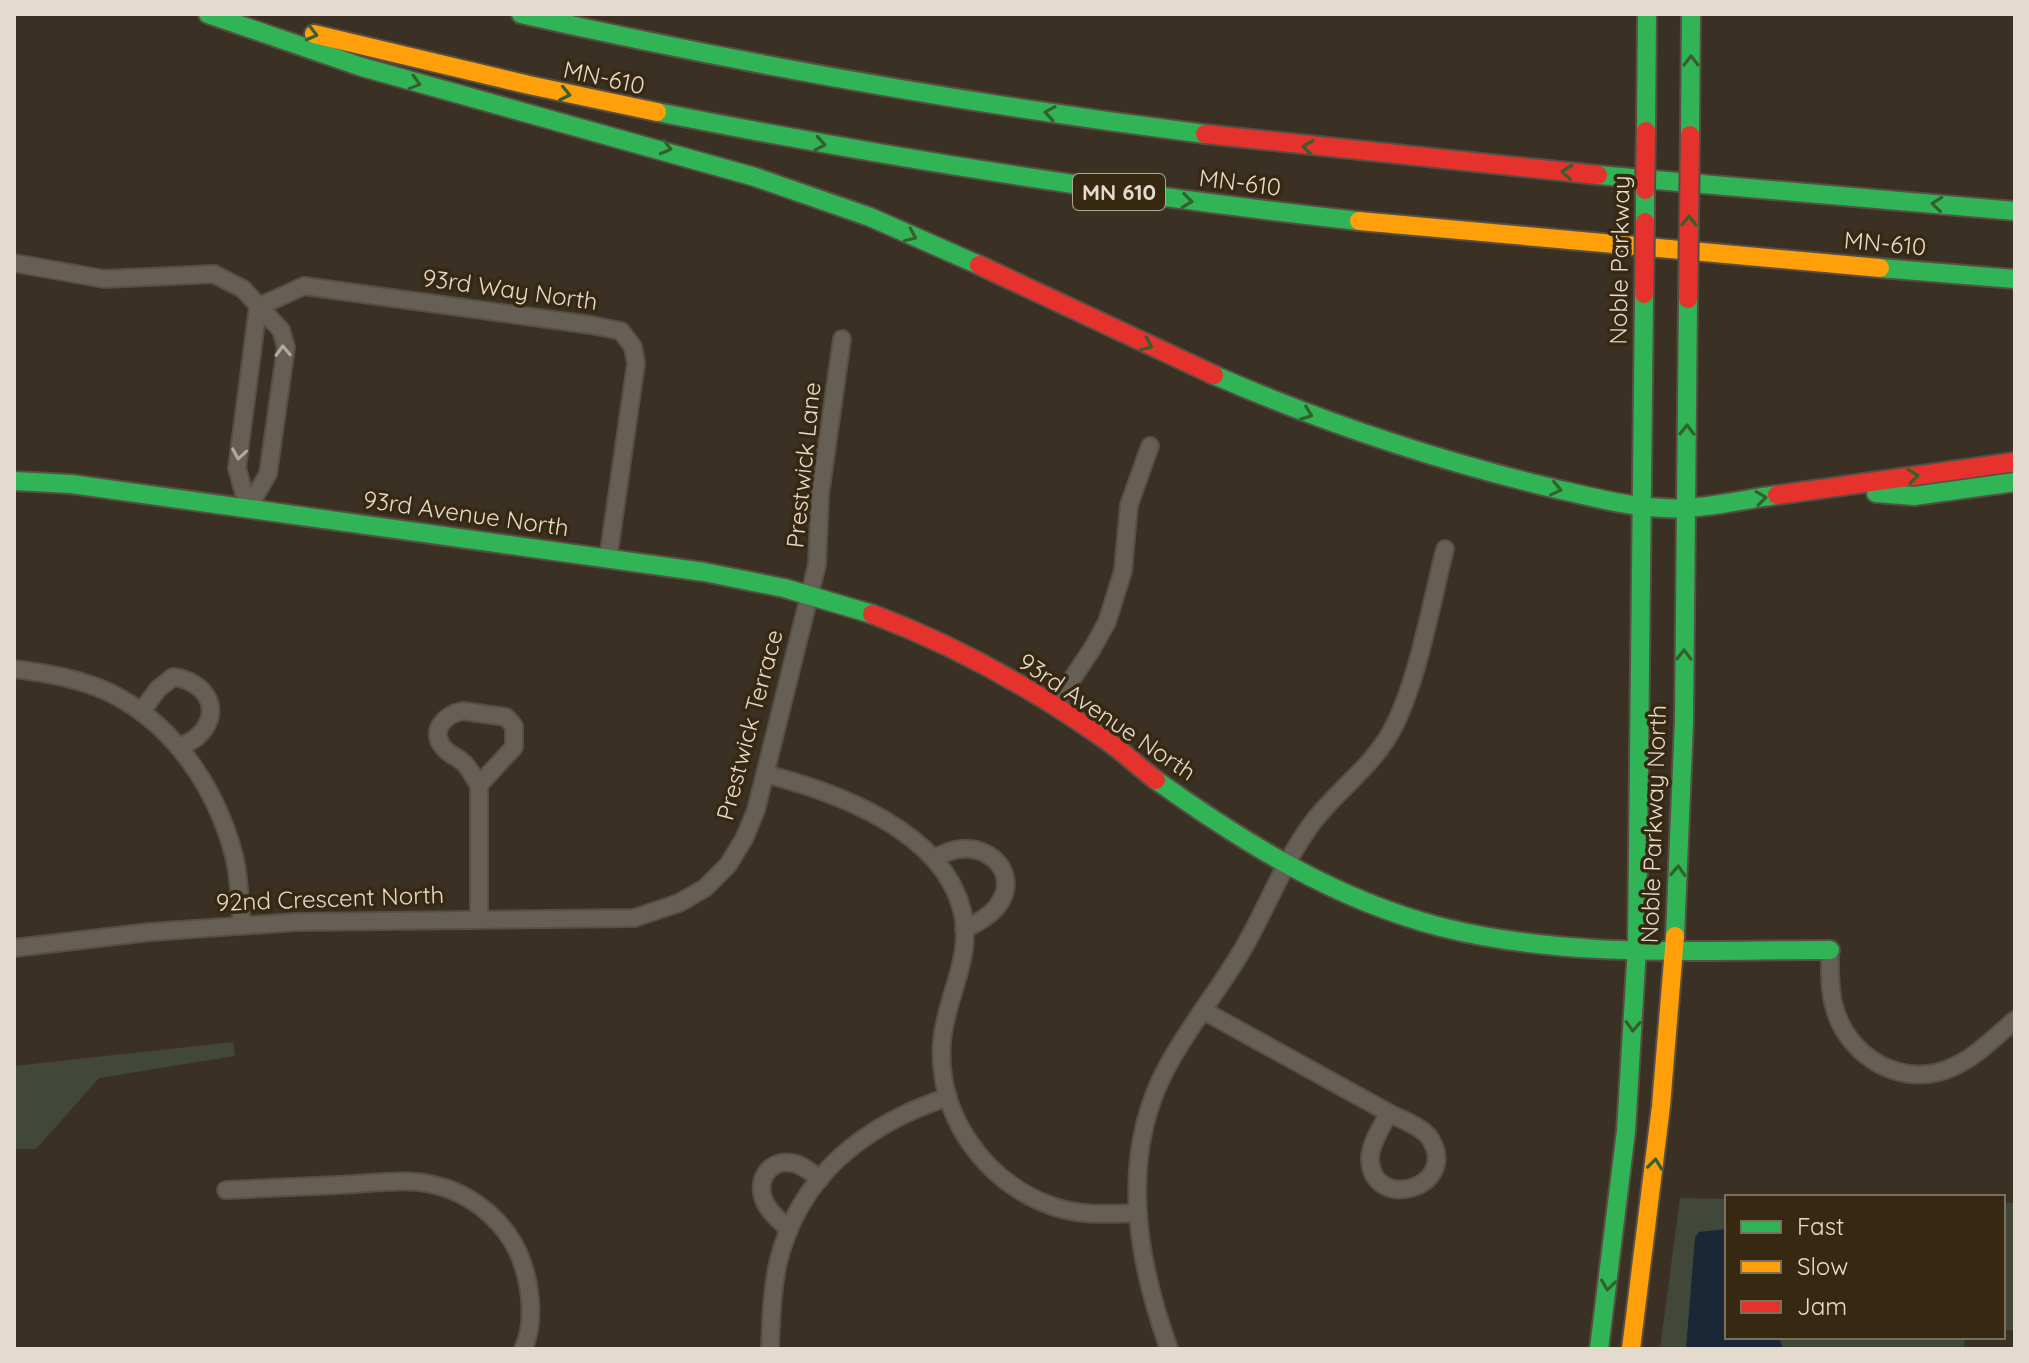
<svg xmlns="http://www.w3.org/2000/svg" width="2029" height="1363" font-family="Quicksand,sans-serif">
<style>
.green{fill:#424839}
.water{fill:#1a2737}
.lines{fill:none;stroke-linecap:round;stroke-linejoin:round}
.street-casing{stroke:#574f44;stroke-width:20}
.fast-casing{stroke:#574f44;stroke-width:22}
.slow-casing{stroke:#574f44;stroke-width:22}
.jam-casing{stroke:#574f44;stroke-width:22}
.street{stroke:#665f56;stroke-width:16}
.fast{stroke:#30b455;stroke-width:18}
.slow{stroke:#ff9f0a;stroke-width:18}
.jam{stroke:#e5322d;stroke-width:18}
.jam-bridge-casing{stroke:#574f44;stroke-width:22;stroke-linecap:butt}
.jam-bridge{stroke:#e5322d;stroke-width:18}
.oneway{stroke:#34602d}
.oneway2{stroke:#b2a99e}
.labels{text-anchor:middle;stroke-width:7;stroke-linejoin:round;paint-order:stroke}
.shield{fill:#372812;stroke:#b1a596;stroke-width:2}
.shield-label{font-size:22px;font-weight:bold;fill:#e5dace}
.street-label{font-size:24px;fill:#e5dace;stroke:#372812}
</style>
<rect width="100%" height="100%" fill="#3a3124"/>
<!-- green -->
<g class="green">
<path d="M233 1042 235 1056 99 1078 36 1149H14V1066Z"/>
<path d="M1680 1198 1727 1199V1337H1965L1964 1349H1660Z"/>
<rect x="2003" y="1203" width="12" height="127"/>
</g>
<!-- water -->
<path class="water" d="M1727 1229V1337H1779L1783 1349H1686L1695 1237 1699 1232Z"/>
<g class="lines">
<defs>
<g id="street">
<path d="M14 263 104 279 214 274 243 289 281 330 286 347 268 474 248 508"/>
<path d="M258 307 304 286 591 325 621 331 633 347 636 363 608 559"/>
<path d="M248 508 237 468 258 307"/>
<path d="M14 669C49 673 89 680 120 698 177 730 216 790 233 852 240 875 239 901 242 925"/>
<path d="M1054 706 1092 649 1107 622 1123 571 1129 505 1150 446"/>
<path d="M463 711 506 717 514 726V747L479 785C474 778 470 769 464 763 457 757 448 754 443 747 429 730 446 714 463 711Z"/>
<path d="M141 712 158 689 173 677C206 681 225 711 197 737 192 741 185 744 180 748"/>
<path d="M765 774C837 792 942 831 962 910 974 956 946 996 942 1041 936 1114 984 1182 1052 1206 1079 1216 1108 1214 1136 1213"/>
<path d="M479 785V919"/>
<path d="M936 858C978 830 1028 871 995 909 987 918 975 924 964 930"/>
<path d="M14 948 150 932 297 922 634 918 679 903 705 888 728 865 744 839 756 810 817 565 820 495 842 339"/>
<path d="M1830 950C1830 968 1829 988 1834 1006 1847 1058 1905 1091 1955 1066 1978 1055 1996 1036 2015 1020"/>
<path d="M1204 1011 1389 1113"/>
<path d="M1389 1113C1402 1120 1424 1127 1431 1140 1459 1188 1372 1213 1370 1159 1370 1144 1382 1126 1389 1113Z"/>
<path d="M226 1190C263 1188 300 1187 337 1185 367 1184 400 1178 430 1184 472 1192 510 1224 523 1265 531 1290 535 1324 523 1349"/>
<path d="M789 1230C781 1221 768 1212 764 1200 756 1180 769 1159 792 1163 801 1164 812 1173 820 1179"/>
<path d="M770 1349C771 1320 772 1291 778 1263 799 1175 866 1124 948 1097"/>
<path d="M1169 1349C1136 1257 1119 1156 1167 1067 1188 1028 1217 992 1240 954 1266 911 1283 862 1313 822 1335 793 1366 771 1386 740 1416 694 1431 603 1445 549"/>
</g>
<g id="fast">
<path d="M208 14 362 67 755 177 870 217 979 265"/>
<path d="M521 14C747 65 975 105 1205 134"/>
<path d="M657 112C890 158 1123 195 1359 221"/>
<path d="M1646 131 1647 14"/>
<path d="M1690 135 1691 14"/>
<path d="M1598 175 2015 211"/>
<path d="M1645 190V222"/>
<path d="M1880 268 2015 279"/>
<path d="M1214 375C1322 422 1433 459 1548 487 1592 497 1641 511 1687 508 1717 506 1747 499 1777 495"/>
<path d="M14 481 71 484 704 572 784 588 872 614"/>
<path d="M1876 493 1914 496 2015 482"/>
<path d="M1156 780C1244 843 1336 900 1441 927 1568 959 1701 950 1830 950"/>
<path d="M1675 936 1684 721 1688 299"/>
<path d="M1599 1349 1626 1131 1637 948 1644 294"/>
</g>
<g id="slow">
<path d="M314 34 529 85 657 112"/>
<path d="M1359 221 1880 268"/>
<path d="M1631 1349 1661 1106 1675 936"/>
</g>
<g id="jam">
<path d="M1205 134 1598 175"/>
<path d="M979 265 1214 375"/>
<path d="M1777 495 2015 462"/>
<path d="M872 614C957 646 1039 692 1113 745 1128 756 1141 769 1156 780"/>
</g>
</defs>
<!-- street casing -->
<use href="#street" class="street-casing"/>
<!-- fast casing -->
<use href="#fast" class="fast-casing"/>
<!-- slow casing -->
<use href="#slow" class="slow-casing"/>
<!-- jam casing -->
<use href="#jam" class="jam-casing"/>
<!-- street -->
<use href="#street" class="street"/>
<!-- fast -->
<use href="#fast" class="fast"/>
<!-- slow -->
<use href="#slow" class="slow"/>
<!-- jam -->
<use href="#jam" class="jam"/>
<defs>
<g id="jam-bridge">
<path d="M1645 190 1646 131"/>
<path d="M1644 294 1645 222"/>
<path d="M1688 299 1690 135"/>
</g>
</defs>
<!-- jam-bridge casing -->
<use href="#jam-bridge" class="jam-bridge-casing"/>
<!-- jam-bridge -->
<use href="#jam-bridge" class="jam-bridge"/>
</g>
<!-- one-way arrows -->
<defs><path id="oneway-chevron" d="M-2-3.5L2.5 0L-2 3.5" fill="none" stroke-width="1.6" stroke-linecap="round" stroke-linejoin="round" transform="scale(2)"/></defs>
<g class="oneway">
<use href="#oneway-chevron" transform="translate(312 34) rotate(14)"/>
<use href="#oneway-chevron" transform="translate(1691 61) rotate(-90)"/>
<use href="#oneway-chevron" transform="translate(415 83) rotate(16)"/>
<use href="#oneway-chevron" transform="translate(565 94) rotate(12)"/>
<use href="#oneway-chevron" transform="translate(1050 113) rotate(-171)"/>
<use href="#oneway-chevron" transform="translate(820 144) rotate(10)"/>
<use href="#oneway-chevron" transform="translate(1308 147) rotate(-173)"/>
<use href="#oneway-chevron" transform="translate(666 148) rotate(15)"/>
<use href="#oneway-chevron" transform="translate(1567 172) rotate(-175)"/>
<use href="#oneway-chevron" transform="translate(1187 201) rotate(7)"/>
<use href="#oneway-chevron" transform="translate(1937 204) rotate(-175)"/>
<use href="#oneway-chevron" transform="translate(1689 221) rotate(-89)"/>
<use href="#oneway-chevron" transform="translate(911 236) rotate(24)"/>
<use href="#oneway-chevron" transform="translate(1147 345) rotate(24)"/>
<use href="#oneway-chevron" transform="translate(1307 414) rotate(21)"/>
<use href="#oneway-chevron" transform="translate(1687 430) rotate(-89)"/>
<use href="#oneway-chevron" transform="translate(1913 476) rotate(-8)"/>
<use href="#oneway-chevron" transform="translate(1556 489) rotate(13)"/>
<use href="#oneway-chevron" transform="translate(1761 498) rotate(-8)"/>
<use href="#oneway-chevron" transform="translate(1684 655) rotate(-89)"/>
<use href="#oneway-chevron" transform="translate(1678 871) rotate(-87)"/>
<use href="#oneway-chevron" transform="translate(1633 1026) rotate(93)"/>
<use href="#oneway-chevron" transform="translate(1655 1164) rotate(-83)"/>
<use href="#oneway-chevron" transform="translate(1608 1285) rotate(98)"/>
</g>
<g class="oneway2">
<use href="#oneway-chevron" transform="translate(283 351) rotate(-92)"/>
<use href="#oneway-chevron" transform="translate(239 454) rotate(99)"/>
</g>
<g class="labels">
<!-- shield labels -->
<rect class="shield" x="1073" y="174" width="92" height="36" rx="6"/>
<g class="shield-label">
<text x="1119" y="200">MN 610</text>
</g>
<!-- street labels -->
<g class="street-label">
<text transform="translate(604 78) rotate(12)" y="8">MN-610</text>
<text transform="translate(1240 183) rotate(7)" y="8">MN-610</text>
<text transform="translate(1885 244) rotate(5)" y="8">MN-610</text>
<text transform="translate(1620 260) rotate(-89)" y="8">Noble Parkway</text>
<text transform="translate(510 290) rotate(8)" y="8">93rd Way North</text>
<text transform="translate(804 465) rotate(-84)" y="8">Prestwick Lane</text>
<text transform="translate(466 514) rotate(8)" y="8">93rd Avenue North</text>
<text transform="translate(1107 717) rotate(34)" y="8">93rd Avenue North</text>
<text transform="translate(750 725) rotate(-75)" y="8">Prestwick Terrace</text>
<text transform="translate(1654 824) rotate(-88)" y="8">Noble Parkway North</text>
<text transform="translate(330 899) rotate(-2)" y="8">92nd Crescent North</text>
</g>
</g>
<!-- border -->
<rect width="2029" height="1363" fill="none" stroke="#e5dace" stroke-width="32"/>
<!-- legend -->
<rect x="1725" y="1195" width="280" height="144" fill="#372812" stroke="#7d6f5d" stroke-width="2"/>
<rect x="1741" y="1221" width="40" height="12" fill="#30b455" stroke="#7d6f5d" stroke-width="2"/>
<text x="1797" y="1235" font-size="24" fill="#e5dace">Fast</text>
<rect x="1741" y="1261" width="40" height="12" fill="#ff9f0a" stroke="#7d6f5d" stroke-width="2"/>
<text x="1797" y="1275" font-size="24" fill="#e5dace">Slow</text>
<rect x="1741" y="1301" width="40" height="12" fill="#e5322d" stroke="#7d6f5d" stroke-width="2"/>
<text x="1797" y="1315" font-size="24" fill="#e5dace">Jam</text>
</svg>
